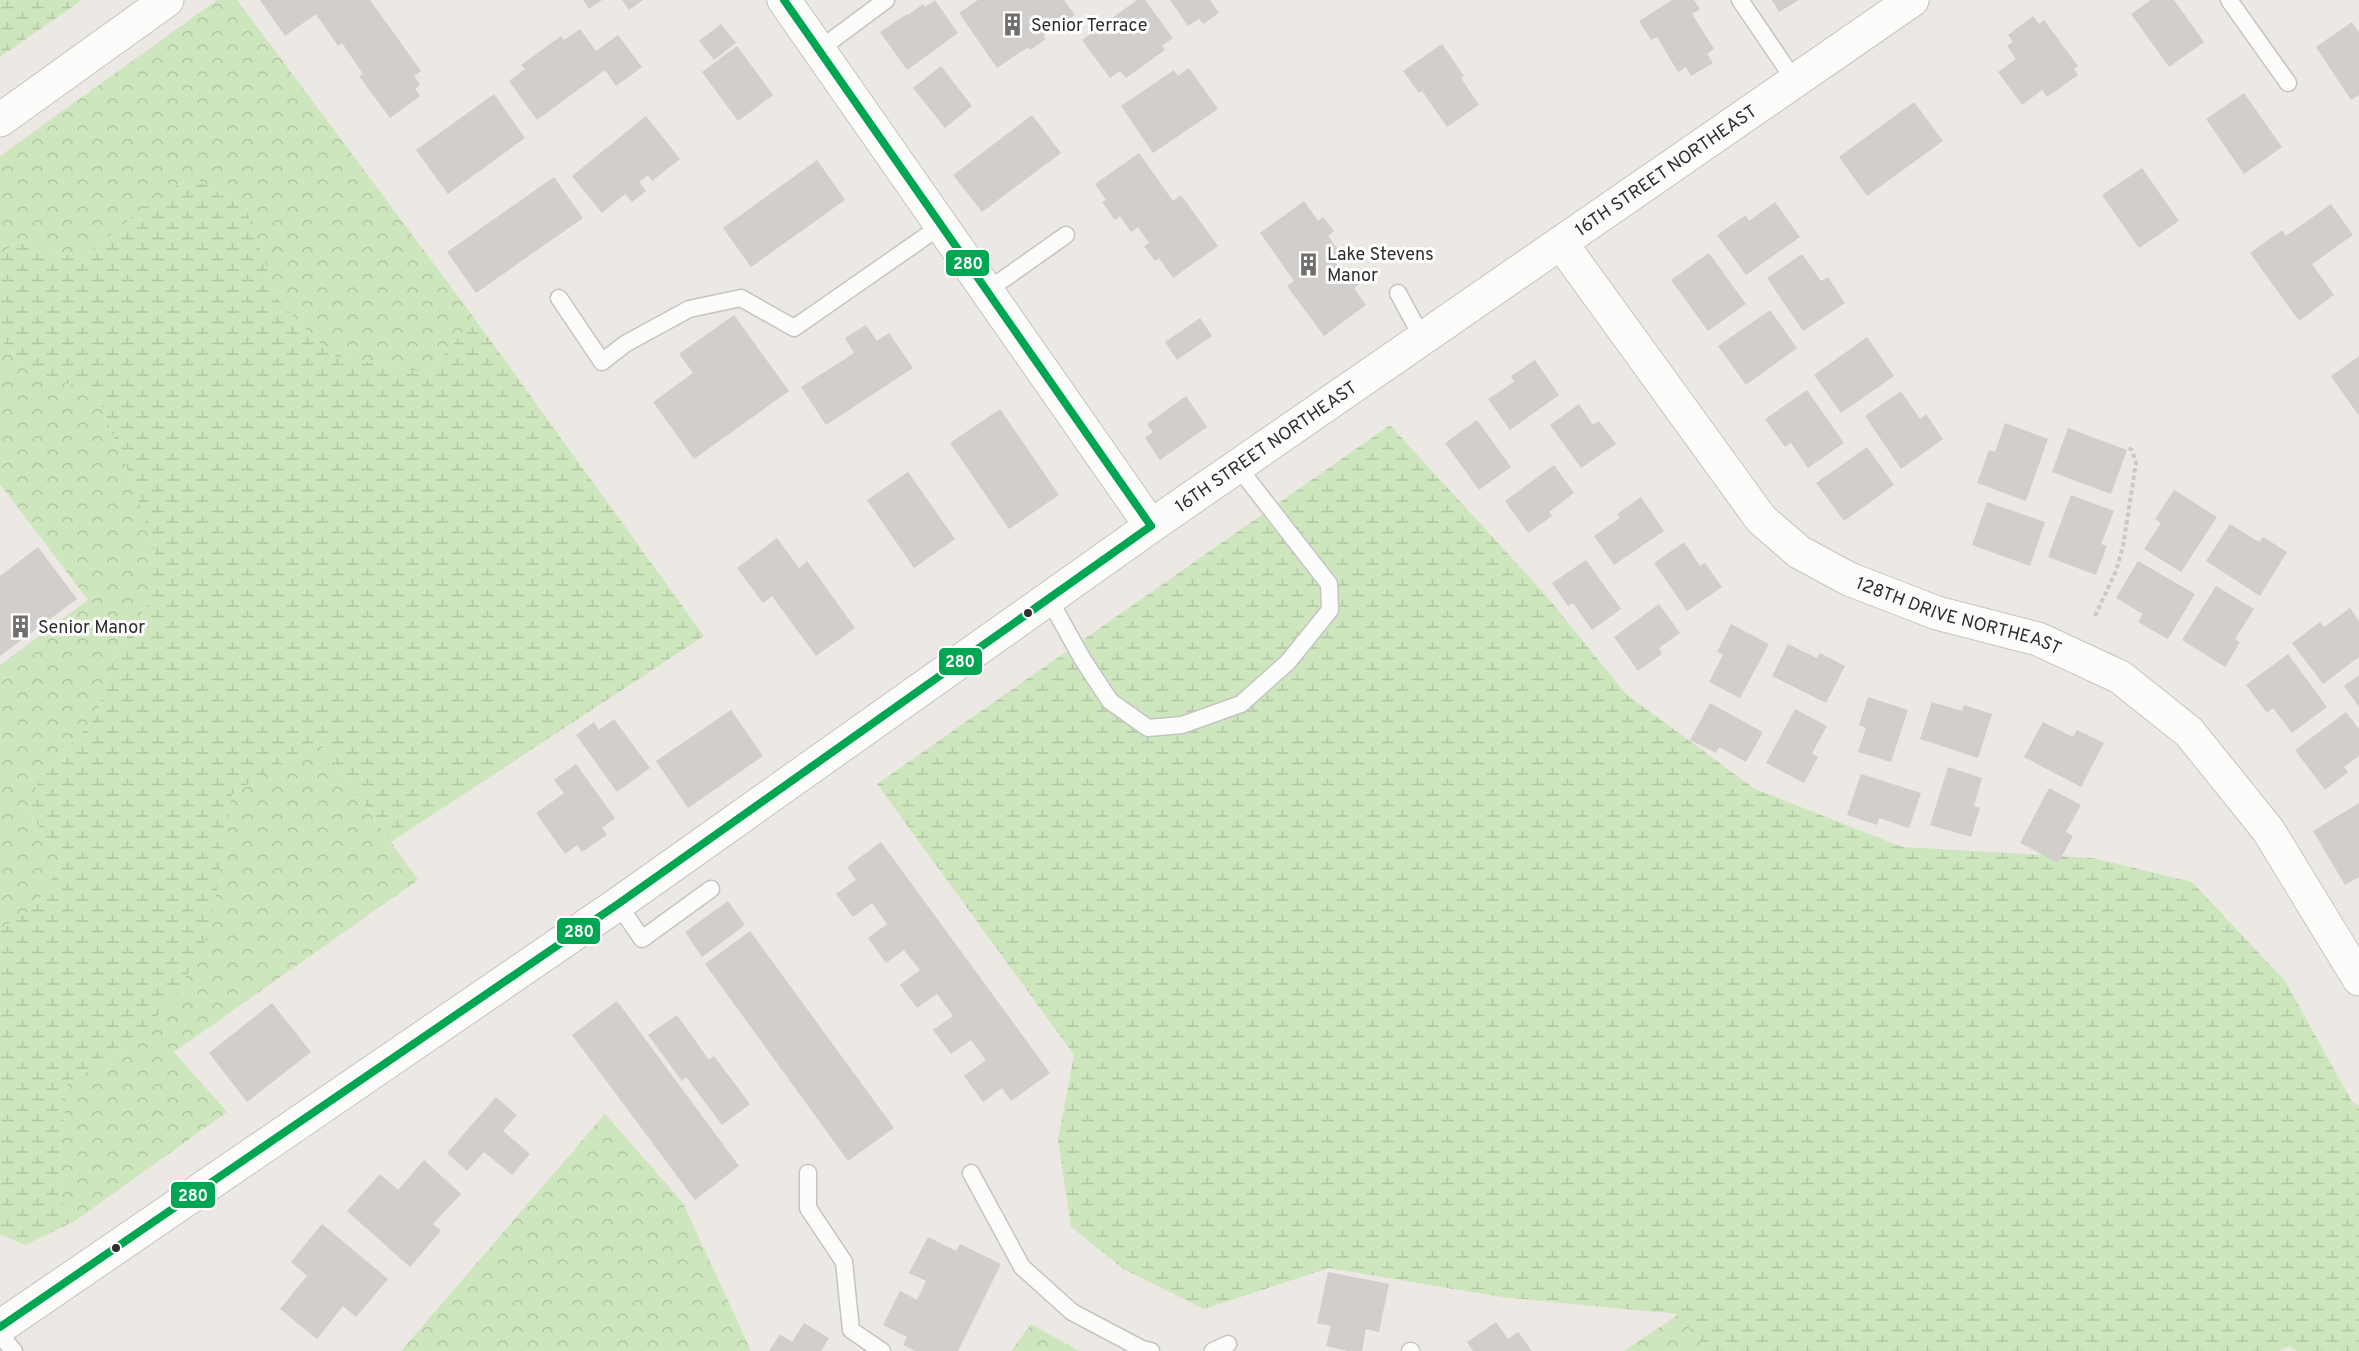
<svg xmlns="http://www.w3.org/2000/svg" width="2359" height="1351" font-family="Overpass,sans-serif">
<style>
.forest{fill:url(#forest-crowns)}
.wetland{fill:url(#wetland-marsh)}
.building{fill:#d1cecb}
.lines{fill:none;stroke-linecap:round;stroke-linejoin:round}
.service-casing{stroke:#c5c4c5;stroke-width:19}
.minor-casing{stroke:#c5c4c5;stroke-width:35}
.tertiary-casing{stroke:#c5c4c5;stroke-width:35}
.path{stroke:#c9c9c8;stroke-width:4;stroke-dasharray:4.5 3;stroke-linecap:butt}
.service{stroke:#fcfcfb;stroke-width:16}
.minor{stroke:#fcfcfb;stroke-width:33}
.tertiary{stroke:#fcfcfb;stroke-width:33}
.bus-1-casing{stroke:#fff;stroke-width:12}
.bus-1{stroke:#00a651;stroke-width:8}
.bus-dot{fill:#2e2e2e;stroke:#fff;stroke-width:2}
.labels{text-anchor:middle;stroke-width:6;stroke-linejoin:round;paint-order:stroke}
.poi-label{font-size:18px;fill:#2e2e2e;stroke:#fff;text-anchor:start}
.street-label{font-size:18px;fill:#2e2e2e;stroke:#fff}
.line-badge{stroke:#fff;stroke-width:2}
.badge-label{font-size:16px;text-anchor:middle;font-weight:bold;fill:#fff}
</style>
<defs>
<pattern id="forest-crowns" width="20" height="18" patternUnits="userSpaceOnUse" patternTransform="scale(1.5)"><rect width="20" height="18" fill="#cee6be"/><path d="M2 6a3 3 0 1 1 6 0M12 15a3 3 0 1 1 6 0" fill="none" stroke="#b1c6a4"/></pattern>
<pattern id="wetland-marsh" width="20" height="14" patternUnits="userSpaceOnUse" patternTransform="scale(1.5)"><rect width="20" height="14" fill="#cee6be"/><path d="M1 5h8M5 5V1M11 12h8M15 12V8" fill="none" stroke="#b1c6a4"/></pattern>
</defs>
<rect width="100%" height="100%" fill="#ece8e4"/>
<!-- forest -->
<g class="forest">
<path d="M217 0H237L475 319 428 373 332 356 278 300 246 209 191 176 141 209 83 259 17 242 0 255V156Z"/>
<path d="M0 340 29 370 96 394 133 483 155 553 150 600 112 662 95 719 39 776 30 815 63 861 34 908 0 929V665L88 600 0 484Z"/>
<path d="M318 740 418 880 174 1052 227 1112 75 1221 60 1200 61 1151 67 1083 127 1048 210 932 231 794Z"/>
<path d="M605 1114 683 1203 751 1351H401Z"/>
<path d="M1679 1314 1709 1351H1624Z"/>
<path d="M1031 1324 1079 1351H1011Z"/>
</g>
<!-- wetland -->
<g class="wetland">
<path d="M0 0H82L0 57Z"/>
<path d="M191 176 246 209 278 300 332 356 428 373 475 319 704 636 391 842 318 740 232 794 210 932 176 995 127 1048 67 1083 61 1151 60 1200 75 1221 25 1245 0 1234V929L34 908 63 861 30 814 39 776 95 719 112 662 150 600 155 553 133 483 96 394 29 370 0 340V255L17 242 83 259 141 209Z"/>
<path d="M1390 425 1543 592 1627 695 1755 789 1902 847 2093 858 2192 882 2285 981 2351 1100 2359 1106V1351H2297L2288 1346 2279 1351H1709L1678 1314 1502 1297 1329 1268 1204 1309 1125 1270 1071 1227 1058 1140 1074 1055 877 784Z"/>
</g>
<!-- building -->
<g class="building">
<path d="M260 0H370L421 71 414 76 420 85 415 89 420 96 390 118 359 76 363 74 342 43 338 46 316 14 285 36Z"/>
<path d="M583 0H602L589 9Z"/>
<path d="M622 0H643L629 10Z"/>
<path d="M935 0 958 33 907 70 880 32 907 14 908 15 923 4 925 7Z"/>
<path d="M978 0H1064L1075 15 1043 36 1046 39 1030 50 1028 47 997 68 959 13Z"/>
<path d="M1137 0H1145L1173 38 1162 46 1165 50 1126 78 1120 71 1110 78 1082 40Z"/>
<path d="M1170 0H1210L1219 13 1203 24 1199 19 1188 26Z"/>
<path d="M1672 0H1694L1700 9 1692 14 1714 49 1707 54 1713 63 1691 76 1686 67 1678 72 1657 37 1651 40 1639 21Z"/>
<path d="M1772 0H1799L1779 12Z"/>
<path d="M2151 0H2174L2204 42 2169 67 2131 14Z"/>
<path d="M2033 16 2039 24 2044 20 2078 66 2074 69 2078 75 2047 97 2042 90 2022 105 1998 72 2016 59 2007 46 2013 42 2008 35Z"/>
<path d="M2352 22 2359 33V95L2351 100 2316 47Z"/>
<path d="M721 24 736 43 714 60 699 41Z"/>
<path d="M580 29 596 51 618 35 642 67 616 86 605 70 537 120 509 81 525 69 521 65 561 36 564 40Z"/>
<path d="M1442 44 1464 76 1461 78 1479 105 1447 127 1422 91 1419 93 1403 71Z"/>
<path d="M737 46 773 95 738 121 702 72Z"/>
<path d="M941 66 972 106 945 128 913 88Z"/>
<path d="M1189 68 1218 109 1153 153 1121 106 1174 70 1178 76Z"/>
<path d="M2244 93 2282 147 2244 174 2206 119Z"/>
<path d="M494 94 525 138 448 194 416 150Z"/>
<path d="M1914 102 1943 141 1867 196 1839 157Z"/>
<path d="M1032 115 1061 153 982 212 953 175Z"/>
<path d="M646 116 680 159 652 181 648 175 639 182 646 191 632 202 625 194 602 213 572 176Z"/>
<path d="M1139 153 1173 201 1181 195 1218 246 1173 278 1159 258 1155 261 1144 246 1149 243 1138 227 1131 232 1120 216 1115 220 1102 202 1106 200 1095 184Z"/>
<path d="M817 160 845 200 751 267 723 228Z"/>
<path d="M2142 168 2179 221 2139 248 2102 195Z"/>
<path d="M554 177 583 218 476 293 447 252Z"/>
<path d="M1304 201 1318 221 1323 217 1334 231 1328 236 1341 253 1333 259 1344 274 1351 269 1361 283 1354 288 1366 305 1324 336 1287 286 1294 281 1260 233Z"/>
<path d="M1775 202 1800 237 1746 275 1717 235 1746 215 1749 221Z"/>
<path d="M2331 204 2353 235 2312 264 2334 295 2299 321 2250 253 2282 230 2286 236Z"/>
<path d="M1709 253 1746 304 1708 331 1671 280Z"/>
<path d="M1802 254 1821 281 1828 277 1845 303 1803 331 1767 278Z"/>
<path d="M1770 310 1797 348 1746 385 1718 346Z"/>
<path d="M734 315 789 391 694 459 653 402 693 373 679 354Z"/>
<path d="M1200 318 1212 336 1177 360 1165 342Z"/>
<path d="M866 325 877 341 889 333 913 368 826 425 801 387 854 353 845 338Z"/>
<path d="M1867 337 1894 376 1841 413 1814 375Z"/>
<path d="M2359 356V416L2331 376Z"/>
<path d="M1535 360 1559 395 1510 430 1488 399 1514 382 1511 376Z"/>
<path d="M1807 390 1844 443 1808 468 1791 443 1785 447 1765 419Z"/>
<path d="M1901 391 1920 419 1926 414 1943 439 1901 469 1865 416Z"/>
<path d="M1186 396 1207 427 1160 460 1145 438 1153 432 1147 424Z"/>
<path d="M1579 404 1593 425 1599 421 1616 444 1581 468 1550 425Z"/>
<path d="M1000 409 1059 495 1009 529 950 443Z"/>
<path d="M1477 420 1511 467 1479 490 1445 443Z"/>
<path d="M2005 423 2048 439 2026 501 1977 483 1989 450 1995 452Z"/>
<path d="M2068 428 2127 450 2111 494 2052 472Z"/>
<path d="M1867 447 1894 485 1844 521 1816 483Z"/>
<path d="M1554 465 1574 493 1549 512 1552 516 1528 533 1505 501Z"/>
<path d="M908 472 955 539 914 568 867 500Z"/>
<path d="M2174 490 2217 517 2181 572 2144 549 2161 523 2155 519Z"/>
<path d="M2071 495 2114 511 2101 544 2107 546 2096 575 2048 557Z"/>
<path d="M1641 497 1664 531 1614 565 1594 536 1620 518 1617 514Z"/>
<path d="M1987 502 2045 522 2030 566 1972 545Z"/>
<path d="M2230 524 2259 542 2263 537 2287 552 2260 596 2206 561Z"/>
<path d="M777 538 799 568 807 561 855 628 816 656 772 596 763 603 737 568Z"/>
<path d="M1684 542 1700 566 1705 563 1722 587 1687 611 1654 563Z"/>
<path d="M38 547 77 599 0 656V576Z"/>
<path d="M1586 560 1621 609 1592 630 1573 603 1568 606 1552 583Z"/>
<path d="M2138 561 2195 594 2168 639 2138 622 2143 614 2116 598Z"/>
<path d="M2216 586 2254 609 2235 639 2240 642 2225 667 2182 640Z"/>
<path d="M1659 604 1680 633 1659 648 1662 654 1638 671 1614 637Z"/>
<path d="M2350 608 2359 621V657L2323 684 2292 643 2320 622 2324 627Z"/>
<path d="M1731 624 1769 644 1740 698 1709 682 1723 655 1717 652Z"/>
<path d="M1788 644 1817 658 1820 653 1845 666 1826 703 1772 676Z"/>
<path d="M2288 654 2327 707 2292 733 2273 708 2267 713 2246 685Z"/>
<path d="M2359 675V707L2344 686Z"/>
<path d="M1868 697 1908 710 1891 762 1858 752 1866 728 1859 725Z"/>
<path d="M1932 702 1962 711 1964 705 1992 714 1978 758 1920 739Z"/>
<path d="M1710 703 1763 732 1746 762 1719 747 1716 753 1690 740Z"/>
<path d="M1795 709 1827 726 1812 753 1818 757 1804 783 1766 763Z"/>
<path d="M731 710 763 756 688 808 656 761Z"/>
<path d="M2346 712 2359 729V756L2344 767 2348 772 2325 790 2295 750Z"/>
<path d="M614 719 650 768 617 792 576 735 594 722 599 730Z"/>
<path d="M2043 722 2073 737 2077 730 2104 743 2081 787 2024 757Z"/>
<path d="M576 764 615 818 602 828 607 835 582 852 577 845 565 854 536 813 564 793 554 780Z"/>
<path d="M1948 767 1982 778 1974 806 1980 808 1971 837 1930 825Z"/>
<path d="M1861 774 1921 793 1909 828 1879 818 1877 825 1847 815Z"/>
<path d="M2049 788 2081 805 2066 832 2073 836 2058 863 2020 843Z"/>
<path d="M2359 803V877L2345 885 2313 831Z"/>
<path d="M881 842 1050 1073 1011 1101 1002 1088 983 1102 964 1076 986 1060 971 1040 951 1054 933 1030 953 1016 937 994 917 1008 900 985 920 970 904 950 886 963 868 938 887 924 872 903 853 917 836 894 856 880 847 867Z"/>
<path d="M728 901 745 925 702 957 685 932Z"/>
<path d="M750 931 894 1128 848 1161 705 964Z"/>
<path d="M617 1001 739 1166 695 1200 572 1035Z"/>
<path d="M272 1003 311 1052 247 1102 209 1053Z"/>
<path d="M677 1015 709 1060 714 1056 750 1104 722 1125 686 1077 682 1081 648 1035Z"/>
<path d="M496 1097 517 1115 503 1131 530 1154 512 1175 484 1152 467 1171 447 1153Z"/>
<path d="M424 1160 461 1194 433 1224 441 1231 410 1267 347 1211 380 1174 398 1190Z"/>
<path d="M322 1224 388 1279 356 1317 343 1306 317 1339 280 1309 307 1276 291 1262Z"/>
<path d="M928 1237 956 1251 960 1244 1001 1264 958 1351H915L903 1345 907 1337 883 1325 900 1291 917 1300 926 1281 909 1273Z"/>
<path d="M1328 1272 1389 1284 1379 1332 1366 1329 1362 1351H1348L1326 1346 1331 1326 1317 1323Z"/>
<path d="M1496 1322 1508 1339 1518 1332 1532 1351H1473L1467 1342Z"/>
<path d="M804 1323 829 1338 821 1351H769L780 1334 792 1342Z"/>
</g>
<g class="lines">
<defs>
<g id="service">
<path d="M1740 0 1795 81"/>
<path d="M2229 0 2288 83"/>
<path d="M820 49 886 0"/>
<path d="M988 290 1066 235"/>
<path d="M1398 293 1423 339"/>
<path d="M559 298 602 362 625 344 689 309 741 298 794 328 942 225"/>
<path d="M1049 599 1083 660 1110 701 1148 728 1182 725 1241 704 1288 662 1330 610 1329 584 1238 467"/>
<path d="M618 904 642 939 711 889"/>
<path d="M808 1173V1208L844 1262 851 1330 882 1351"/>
<path d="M971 1173 1022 1267 1072 1312 1142 1349 1151 1351"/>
<path d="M0 1335 14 1351"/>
<path d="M1213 1351 1228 1344"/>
<path d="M1410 1351H1411"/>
</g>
<g id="minor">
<path d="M784 0 1151 526"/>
<path d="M0 120 167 0"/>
<path id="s1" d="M1561 243 1761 519 1799 552 1849 579 1937 613 2038 639 2120 677 2189 732 2268 830 2359 979"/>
</g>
<g id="tertiary">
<path id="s2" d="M0 1327 618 904 1151 526 1912 0"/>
</g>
</defs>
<!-- service casing -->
<use href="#service" class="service-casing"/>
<!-- minor casing -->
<use href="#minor" class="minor-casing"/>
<!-- tertiary casing -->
<use href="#tertiary" class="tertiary-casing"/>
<!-- path -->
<path class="path" d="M2095 616 2116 571 2123 546 2136 463 2132 450 2127 447"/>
<!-- service -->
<use href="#service" class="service"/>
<!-- minor -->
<use href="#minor" class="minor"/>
<!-- tertiary -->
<use href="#tertiary" class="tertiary"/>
<defs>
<g id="bus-1">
<path d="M784 0 1151 526"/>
<path d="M0 1327 618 904 1151 526"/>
</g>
</defs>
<!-- bus-1 casing -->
<use href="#bus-1" class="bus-1-casing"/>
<!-- bus-1 -->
<use href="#bus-1" class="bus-1"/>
</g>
<!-- icons -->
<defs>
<symbol id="building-bare" viewBox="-9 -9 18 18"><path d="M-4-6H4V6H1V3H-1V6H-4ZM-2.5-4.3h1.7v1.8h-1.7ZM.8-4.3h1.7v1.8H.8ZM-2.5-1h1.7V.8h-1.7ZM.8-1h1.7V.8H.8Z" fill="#706f6e" stroke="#fff" stroke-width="2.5" paint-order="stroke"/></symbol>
</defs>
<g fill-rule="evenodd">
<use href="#building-bare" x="996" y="8" width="33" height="33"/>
<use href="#building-bare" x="1292" y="248" width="33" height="33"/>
<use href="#building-bare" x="4" y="610" width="33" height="33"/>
</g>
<!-- markers -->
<g class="bus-dot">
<circle cx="1028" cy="613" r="5"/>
<circle cx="116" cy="1248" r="5"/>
</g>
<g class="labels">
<!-- poi labels -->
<g class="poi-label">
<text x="1031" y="31">Senior Terrace</text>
<text x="1327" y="260">Lake Stevens<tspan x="1327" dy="21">Manor</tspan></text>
<text x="38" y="633">Senior Manor</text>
</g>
<!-- street labels -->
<g class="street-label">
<text dy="6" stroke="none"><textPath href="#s2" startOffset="2028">16TH STREET NORTHEAST</textPath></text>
<text dy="6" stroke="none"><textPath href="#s2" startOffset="1542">16TH STREET NORTHEAST</textPath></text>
<text dy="6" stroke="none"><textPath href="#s1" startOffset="564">128TH DRIVE NORTHEAST</textPath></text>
</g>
</g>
<g class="line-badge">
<rect x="945" y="249" width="45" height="28" rx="6" fill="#00a651"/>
<rect x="938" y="647" width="45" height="29" rx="6" fill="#00a651"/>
<rect x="556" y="917" width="45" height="28" rx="6" fill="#00a651"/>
<rect x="170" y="1181" width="46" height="28" rx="6" fill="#00a651"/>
</g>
<g class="badge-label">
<text x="968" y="269">280</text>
<text x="960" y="667">280</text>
<text x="579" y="937">280</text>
<text x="193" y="1201">280</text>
</g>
</svg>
